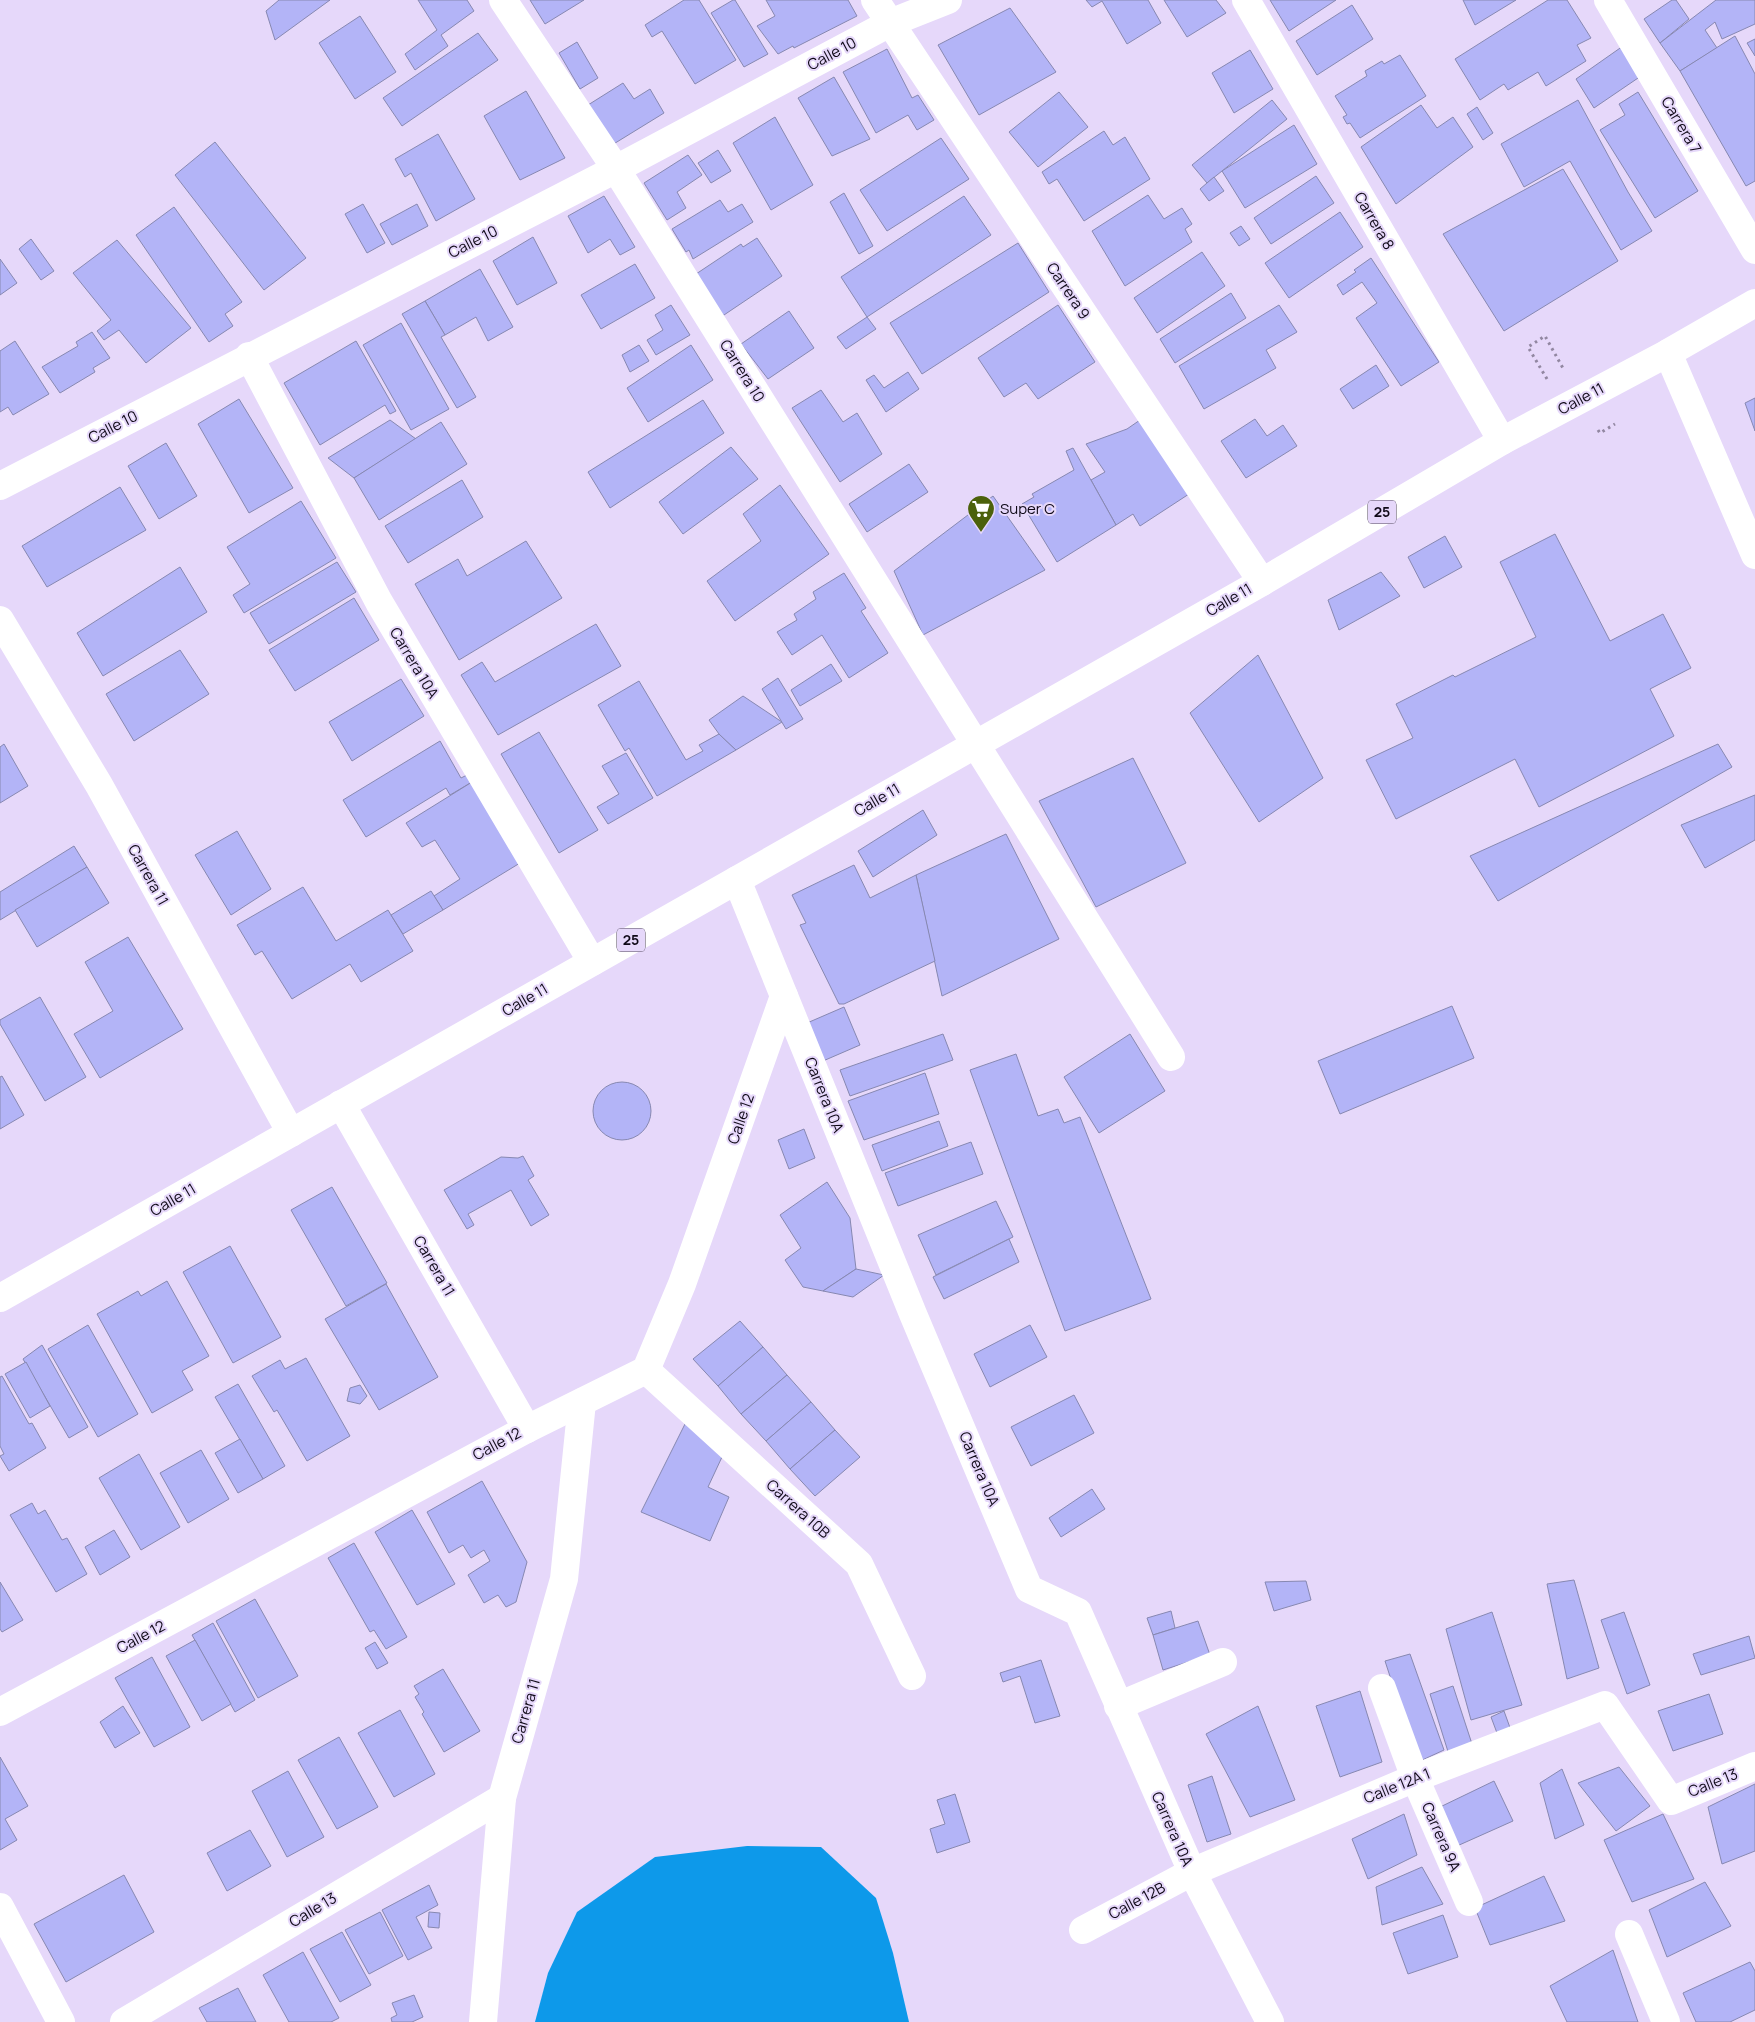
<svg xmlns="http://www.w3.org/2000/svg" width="1755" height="2022" font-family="Manrope,sans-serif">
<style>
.water{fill:#0d99ea}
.building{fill:#b3b4f7;stroke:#8788b1}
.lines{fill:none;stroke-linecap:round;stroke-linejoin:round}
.path{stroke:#9287a1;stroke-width:3;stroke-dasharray:2.5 4;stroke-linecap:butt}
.minor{stroke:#fff;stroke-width:28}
.tertiary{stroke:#fff;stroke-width:28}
.primary{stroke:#fff;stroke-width:28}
.labels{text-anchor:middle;stroke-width:4;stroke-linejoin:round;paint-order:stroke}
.shield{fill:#e6d8fa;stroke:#50475b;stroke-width:1}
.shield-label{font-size:14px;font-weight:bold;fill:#0f0917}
.street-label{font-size:15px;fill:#0f0917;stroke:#e6d8fa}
.poi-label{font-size:15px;fill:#0f0917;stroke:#e6d8fa;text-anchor:start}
</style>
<rect width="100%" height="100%" fill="#e6d8fa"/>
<!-- water -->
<path class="water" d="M747 1846 821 1847 876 1898 893 1953 909 2022H535L548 1973 577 1912 655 1857Z"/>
<!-- building -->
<g class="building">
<path d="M279 0H330L275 40 266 11Z"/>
<path d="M418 0H467L474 11 441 35 448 46 415 70 405 54 437 30Z"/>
<path d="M530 0H584L545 24Z"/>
<path d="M684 0H699L736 60 695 84 662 31 652 37 645 25Z"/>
<path d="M733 0H735L768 54 744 67 711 13Z"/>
<path d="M766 0H848L857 16 794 48 793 46 778 54 757 26 775 16Z"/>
<path d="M1086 0H1148L1161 23 1127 44 1102 1 1092 7Z"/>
<path d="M1164 0H1216L1226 13 1187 37Z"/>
<path d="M1270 0H1336L1289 31Z"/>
<path d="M1463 0H1516L1475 25Z"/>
<path d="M1548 0H1567L1591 38 1577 45 1586 61 1546 86 1538 72 1508 90 1504 84 1480 100 1455 59Z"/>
<path d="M1672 0H1676L1689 19 1660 43 1644 19Z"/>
<path d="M1716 0H1755V24L1722 39 1715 22 1705 30 1717 48 1680 71 1660 43Z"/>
<path d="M1352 5 1373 39 1317 75 1296 41Z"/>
<path d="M1010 8 1056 72 979 115 938 45Z"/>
<path d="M360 16 396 72 355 99 319 43Z"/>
<path d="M478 33 498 60 402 126 383 98Z"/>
<path d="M1735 36 1755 74V181L1746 186 1680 71Z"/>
<path d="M1755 39V56L1747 43Z"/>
<path d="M577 42 598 78 580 89 559 53Z"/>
<path d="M1623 46 1641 76 1594 108 1576 79Z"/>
<path d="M887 49 912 98 918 95 934 120 917 130 908 115 876 133 843 72Z"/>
<path d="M1250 50 1273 89 1234 113 1212 73Z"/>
<path d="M1400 55 1426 96 1360 138 1350 123 1347 124 1343 117 1347 115 1335 96 1367 76 1365 71 1382 61 1384 64Z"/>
<path d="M834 77 870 139 832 156 798 98Z"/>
<path d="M623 83 634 99 650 89 664 113 612 145 588 105Z"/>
<path d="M526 91 565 158 520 180 484 116Z"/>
<path d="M1059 92 1088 127 1038 167 1009 132Z"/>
<path d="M1638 92 1698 191 1655 218 1600 130 1625 115 1619 104Z"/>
<path d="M1272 100 1287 119 1207 183 1192 165Z"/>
<path d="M1578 100 1628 192 1652 231 1621 250 1570 161 1524 187 1501 144Z"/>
<path d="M1421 105 1437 128 1453 117 1473 147 1396 204 1361 147Z"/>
<path d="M1477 107 1493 133 1483 140 1467 114Z"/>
<path d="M775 117 813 185 771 210 733 143Z"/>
<path d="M1294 125 1317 164 1245 208 1222 171Z"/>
<path d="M1104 131 1113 145 1125 137 1150 179 1084 221 1057 179 1049 184 1042 172Z"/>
<path d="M438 134 475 199 436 221 411 173 405 177 395 159Z"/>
<path d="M941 138 969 179 887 231 860 190Z"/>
<path d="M215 142 306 258 264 290 175 175Z"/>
<path d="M718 150 731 171 711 183 698 163Z"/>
<path d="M688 155 702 175 677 192 686 208 667 220 644 183Z"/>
<path d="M1563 169 1618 261 1504 331 1443 234Z"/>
<path d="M1316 176 1334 203 1271 244 1254 218Z"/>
<path d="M1214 177 1224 191 1209 201 1200 189Z"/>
<path d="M844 193 873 246 859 254 830 202Z"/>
<path d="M1148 195 1164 219 1182 208 1192 224 1185 229 1192 242 1125 286 1092 231Z"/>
<path d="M604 196 635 247 620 255 610 239 588 253 568 216Z"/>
<path d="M964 196 991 235 867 317 841 277Z"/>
<path d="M720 200 728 212 742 204 753 222 693 259 689 250 686 252 672 229Z"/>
<path d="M363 204 385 243 367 253 345 214Z"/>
<path d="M417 204 428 226 392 245 380 224Z"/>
<path d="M174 207 242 302 225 314 233 326 209 342 136 235Z"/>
<path d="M1340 212 1363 247 1289 298 1265 263Z"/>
<path d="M1241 226 1250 239 1239 246 1230 233Z"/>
<path d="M533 237 557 283 517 305 493 261Z"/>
<path d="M757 238 782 276 721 317 696 274 741 244 743 247Z"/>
<path d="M31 239 54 271 41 280 19 249Z"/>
<path d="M117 240 191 328 146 363 119 330 104 340 97 331 111 320 73 273Z"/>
<path d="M1018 243 1049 292 922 374 890 323Z"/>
<path d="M1202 252 1225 286 1157 333 1134 298Z"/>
<path d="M1371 258 1439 362 1401 386 1356 318 1377 303 1362 282 1343 295 1337 285 1356 272 1354 270Z"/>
<path d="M0 259 17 283 0 295Z"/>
<path d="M635 264 655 298 601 329 581 295Z"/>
<path d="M480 269 513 327 488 341 476 317 445 335 425 301Z"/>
<path d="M1231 293 1246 318 1175 363 1160 339Z"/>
<path d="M425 301 445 335 441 337 476 397 457 408 402 314Z"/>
<path d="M671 305 690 335 656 355 647 340 663 330 655 315Z"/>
<path d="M1058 305 1095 362 1038 399 1026 383 1004 397 978 358Z"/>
<path d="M1279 305 1297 332 1266 350 1276 368 1204 409 1179 366Z"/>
<path d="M789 311 814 348 768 379 741 344Z"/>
<path d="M867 317 876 329 846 349 837 337Z"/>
<path d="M401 323 449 409 411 430 363 345Z"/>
<path d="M92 332 110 358 93 368 95 372 60 393 42 367 78 346 76 342Z"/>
<path d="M15 341 49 394 13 415 8 407 0 412V351Z"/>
<path d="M356 341 396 411 390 414 385 405 320 445 284 383Z"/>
<path d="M639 345 649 361 630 372 622 355Z"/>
<path d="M691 345 713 380 648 422 627 388Z"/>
<path d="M1376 365 1389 386 1353 409 1340 389Z"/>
<path d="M908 372 919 389 886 412 866 380 874 375 884 388Z"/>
<path d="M821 390 843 422 857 413 882 454 840 482 792 408Z"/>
<path d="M1755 398V431L1745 403Z"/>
<path d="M239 399 293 488 249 513 198 424Z"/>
<path d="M703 400 724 433 610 508 588 472Z"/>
<path d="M1255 419 1267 436 1283 425 1297 446 1246 478 1221 441Z"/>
<path d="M390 420 416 439 354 478 328 458Z"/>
<path d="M1140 420 1189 494 1140 526 1133 514 1116 525 1091 480 1105 472 1086 444 1127 429Z"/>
<path d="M441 422 467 464 379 520 354 478Z"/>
<path d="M166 443 197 496 159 519 128 466Z"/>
<path d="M731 447 758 479 683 534 659 502Z"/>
<path d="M1073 448 1116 525 1057 562 1022 504 1034 497 1032 494 1074 470 1066 451Z"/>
<path d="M909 464 928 492 867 532 849 504Z"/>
<path d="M462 480 483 517 408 563 385 526Z"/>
<path d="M780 485 829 554 735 621 707 581 761 541 743 514Z"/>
<path d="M120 487 146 530 47 587 22 546Z"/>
<path d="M993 496 1045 570 923 635 894 571Z"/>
<path d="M301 501 336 558 244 613 233 595 250 584 227 547Z"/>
<path d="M1555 534 1610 641 1663 614 1691 668 1650 689 1674 736 1539 807 1515 759 1396 819 1366 760 1413 738 1396 704 1453 675 1455 677 1536 637 1500 562Z"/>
<path d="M1445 536 1462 567 1424 588 1408 557Z"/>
<path d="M526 541 562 598 459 660 415 584 458 559 467 576Z"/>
<path d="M337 562 356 592 269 644 250 613Z"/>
<path d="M180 567 207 612 103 676 77 633Z"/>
<path d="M1381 572 1400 596 1339 630 1328 600Z"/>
<path d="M844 573 866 608 861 611 888 653 849 678 822 635 792 655 777 632 797 620 794 614 816 599 813 592Z"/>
<path d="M354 598 379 640 295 691 269 650Z"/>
<path d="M596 624 621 666 498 735 461 675 482 662 495 682Z"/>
<path d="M180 650 209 694 134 741 106 694Z"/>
<path d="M1258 655 1323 778 1259 822 1190 713Z"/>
<path d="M831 664 842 681 800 706 791 690Z"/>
<path d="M778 678 803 719 786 729 762 689Z"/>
<path d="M401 679 424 716 352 761 329 722Z"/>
<path d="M639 681 686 760 703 751 699 745 719 734 736 750 657 796 629 748 625 751 598 705Z"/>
<path d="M743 696 782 722 736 750 719 734 709 720Z"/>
<path d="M539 732 598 830 559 853 501 754Z"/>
<path d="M440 741 461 778 467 775 472 782 450 795 446 788 366 837 343 800Z"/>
<path d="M4 744 28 786 0 803V747Z"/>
<path d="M1718 744 1732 767 1498 901 1470 856Z"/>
<path d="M626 753 653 798 608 824 597 807 619 794 602 766Z"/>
<path d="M1133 758 1186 863 1096 907 1039 801Z"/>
<path d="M472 782 520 863 443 910 434 896 460 879 435 840 422 847 406 823Z"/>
<path d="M1755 795V840L1705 868 1681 825Z"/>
<path d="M923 810 937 835 873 877 858 851Z"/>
<path d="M237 831 271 889 231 915 195 855Z"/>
<path d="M1006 834 1059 939 942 996 916 875Z"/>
<path d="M74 846 87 867 0 920V892Z"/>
<path d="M854 865 870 898 916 875 935 961 844 1004H839L800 925 806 923 792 895Z"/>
<path d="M87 867 109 903 37 947 15 910Z"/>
<path d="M303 887 336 941 388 910 413 951 361 982 350 964 292 999 262 951 255 955 237 925Z"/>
<path d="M431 891 443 910 403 934 391 915Z"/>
<path d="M128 937 183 1029 100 1078 74 1034 113 1011 85 962Z"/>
<path d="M40 997 86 1077 45 1101 0 1024V1020Z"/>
<path d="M1452 1006 1474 1058 1340 1114 1318 1061Z"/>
<path d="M844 1007 860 1045 823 1061 807 1023Z"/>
<path d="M943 1034 953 1060 850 1096 840 1070Z"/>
<path d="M1130 1034 1165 1091 1099 1133 1064 1077Z"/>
<path d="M1016 1054 1038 1116 1058 1109 1064 1123 1080 1117 1151 1299 1065 1331 970 1070Z"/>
<path d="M925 1073 939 1114 864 1140 848 1101Z"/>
<path d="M2 1076 24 1115 0 1129V1077Z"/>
<circle cx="622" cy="1111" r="29"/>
<path d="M939 1121 948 1146 882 1171 872 1145Z"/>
<path d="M804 1129 815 1158 789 1169 778 1140Z"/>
<path d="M971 1142 983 1174 898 1206 885 1173Z"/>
<path d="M523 1156 534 1176 528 1180 549 1215 531 1226 511 1190 468 1214 474 1225 467 1229 444 1190 501 1157 518 1158Z"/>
<path d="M827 1182 850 1218 856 1269 823 1291 803 1287 785 1260 801 1248 780 1215Z"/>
<path d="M332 1187 387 1283 346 1306 291 1210Z"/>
<path d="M996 1201 1013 1237 936 1275 918 1235Z"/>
<path d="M1009 1239 1019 1262 944 1299 933 1277Z"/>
<path d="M230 1246 281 1337 233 1363 183 1272Z"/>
<path d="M856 1269 884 1275 853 1297 823 1291Z"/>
<path d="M167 1281 209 1356 182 1371 193 1390 152 1413 97 1314 138 1291 141 1296Z"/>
<path d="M386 1284 438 1377 379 1410 325 1319Z"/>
<path d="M740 1321 763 1347 718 1386 693 1359Z"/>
<path d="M88 1325 138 1414 98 1437 48 1349Z"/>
<path d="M1030 1325 1047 1357 990 1387 974 1354Z"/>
<path d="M42 1345 88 1427 69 1438 23 1359Z"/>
<path d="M763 1347 787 1375 741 1414 718 1386Z"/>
<path d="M306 1358 350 1436 307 1461 277 1410 274 1412 252 1376 280 1360 285 1369Z"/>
<path d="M26 1362 50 1406 30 1418 5 1374Z"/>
<path d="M787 1375 811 1402 766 1441 741 1414Z"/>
<path d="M2 1376 29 1424 32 1423 46 1448 9 1471 0 1456 4 1454 0 1446V1377Z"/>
<path d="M238 1384 285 1466 263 1479 215 1397Z"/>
<path d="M360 1385 367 1396 360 1404 347 1401 350 1388Z"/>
<path d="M1074 1395 1094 1433 1031 1466 1011 1427Z"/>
<path d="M811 1402 835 1430 790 1469 766 1441Z"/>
<path d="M686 1422 722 1457 708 1487 729 1497 710 1541 641 1512Z"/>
<path d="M835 1430 860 1457 815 1496 790 1469Z"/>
<path d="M240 1439 263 1479 238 1493 215 1453Z"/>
<path d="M201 1450 229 1499 188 1523 160 1473Z"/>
<path d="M139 1454 180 1527 141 1550 99 1478Z"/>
<path d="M482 1481 527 1562 516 1602 506 1607 498 1595 484 1603 468 1575 490 1561 484 1550 471 1558 463 1545 449 1553 427 1512Z"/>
<path d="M1092 1489 1105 1509 1061 1537 1049 1518Z"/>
<path d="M32 1503 38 1514 45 1510 62 1540 67 1538 87 1574 56 1592 10 1515Z"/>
<path d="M412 1510 455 1584 417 1605 375 1532Z"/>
<path d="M114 1530 130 1557 100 1575 85 1547Z"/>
<path d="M354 1543 407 1637 386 1649 374 1630 370 1632 328 1558Z"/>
<path d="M1574 1580 1599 1668 1567 1679 1547 1584Z"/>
<path d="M1306 1581 1311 1600 1274 1611 1265 1582Z"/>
<path d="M0 1582 23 1620 2 1632 0 1629Z"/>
<path d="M255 1599 298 1676 258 1698 216 1621Z"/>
<path d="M1171 1611 1175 1628 1153 1635 1147 1618Z"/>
<path d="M1492 1612 1522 1705 1471 1720 1446 1629Z"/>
<path d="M1624 1612 1650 1685 1627 1694 1601 1620Z"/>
<path d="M1198 1621 1210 1655 1163 1670 1153 1635Z"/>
<path d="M213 1623 255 1700 235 1712 192 1635Z"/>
<path d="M1749 1636 1755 1658 1701 1675 1693 1654Z"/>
<path d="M195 1640 231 1704 202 1721 166 1656Z"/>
<path d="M375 1642 388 1663 377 1669 365 1648Z"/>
<path d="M1410 1654 1444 1750 1418 1762 1385 1661Z"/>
<path d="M152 1657 190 1727 154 1747 115 1678Z"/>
<path d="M1041 1660 1060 1716 1035 1723 1020 1676 1003 1682 1000 1673Z"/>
<path d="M443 1669 480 1731 444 1752 422 1714 424 1712 415 1697 419 1694 414 1686Z"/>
<path d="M1453 1686 1474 1750 1450 1758 1430 1694Z"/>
<path d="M1360 1691 1382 1762 1340 1777 1316 1706Z"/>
<path d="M1709 1694 1723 1734 1673 1751 1658 1711Z"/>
<path d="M123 1706 140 1733 115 1748 100 1722Z"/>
<path d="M1258 1706 1295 1800 1250 1817 1206 1734Z"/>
<path d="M400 1710 435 1774 394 1797 358 1733Z"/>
<path d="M1504 1711 1513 1736 1500 1741 1491 1717Z"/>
<path d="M339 1737 378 1807 337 1829 298 1760Z"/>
<path d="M0 1757 28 1806 5 1819 17 1840 0 1850Z"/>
<path d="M1619 1767 1650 1806 1616 1831 1578 1783Z"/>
<path d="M1562 1769 1584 1825 1555 1839 1540 1783Z"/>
<path d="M288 1771 324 1837 287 1857 252 1791Z"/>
<path d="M1212 1776 1231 1834 1207 1842 1188 1785Z"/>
<path d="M1494 1781 1513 1821 1457 1846 1438 1808Z"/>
<path d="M1755 1784V1851L1722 1864 1708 1807Z"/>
<path d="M955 1794 970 1842 937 1853 930 1829 945 1824 937 1800Z"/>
<path d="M1404 1814 1417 1855 1368 1879 1352 1839Z"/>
<path d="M1663 1814 1694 1879 1632 1902 1604 1840Z"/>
<path d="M250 1830 271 1866 227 1891 207 1853Z"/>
<path d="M1422 1867 1443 1904 1382 1925 1376 1887Z"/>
<path d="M124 1875 154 1932 66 1982 34 1924Z"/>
<path d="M1544 1876 1565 1921 1490 1945 1475 1908Z"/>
<path d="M1705 1882 1731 1926 1667 1957 1649 1910Z"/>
<path d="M429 1885 438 1905 416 1917 432 1948 408 1960 382 1910Z"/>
<path d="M380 1912 403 1956 369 1974 345 1930Z"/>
<path d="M429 1912 440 1913 439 1928 428 1927Z"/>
<path d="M1443 1915 1458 1957 1408 1974 1393 1933Z"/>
<path d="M342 1932 371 1985 340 2002 310 1949Z"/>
<path d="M1613 1950 1638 2022H1567L1550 1986Z"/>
<path d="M303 1952 339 2018 331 2022H289L263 1975Z"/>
<path d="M1750 1962 1755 1971V2010L1730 2022H1696L1683 1993Z"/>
<path d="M238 1988 256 2022H207L199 2008Z"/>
<path d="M414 1995 423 2017 412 2022H392L391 2018 397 2015 392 2003Z"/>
</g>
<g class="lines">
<!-- path -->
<g class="path">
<path d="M1547 379 1528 347 1545 336 1564 370"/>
<path d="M1598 430 1600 433 1615 424"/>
</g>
<!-- minor -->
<g class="minor">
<path d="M503 0 616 169 1171 1057"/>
<path d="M875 0 1262 582"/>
<path d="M1246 0 1502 441"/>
<path d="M1608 0 1755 250"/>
<path d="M249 356 379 602 592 962"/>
<path d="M0 486 616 169 890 23 948 0"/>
<path d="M0 620 99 785 291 1133"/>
<path d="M737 880 913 1314 1029 1589 1078 1612 1192 1872 1270 2022"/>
<path d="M341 1104 527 1429"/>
<path d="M646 1370 859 1564 912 1676"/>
<path d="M1382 1688 1415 1778 1469 1902"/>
<path d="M1118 1706 1223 1662"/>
<path d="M0 1712 527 1429 646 1370 682 1284 784 996"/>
<path d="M0 1907 61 2022"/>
<path d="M1083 1930 1192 1872 1415 1778 1605 1705 1671 1801 1755 1766"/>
<path d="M1629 1934 1666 2022"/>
<path d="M124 2022 502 1798"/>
<path d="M483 2022 502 1798 564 1579 582 1402"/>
</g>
<!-- tertiary -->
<path class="tertiary" d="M1668 353 1755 555"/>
<!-- primary -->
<path class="primary" d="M0 1298 1262 582 1502 441 1668 353 1755 303"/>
</g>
<!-- icons -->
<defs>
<symbol id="supermarket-pin" viewBox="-11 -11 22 30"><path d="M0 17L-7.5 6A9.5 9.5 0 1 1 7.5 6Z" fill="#4c610b" stroke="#e6d8fa"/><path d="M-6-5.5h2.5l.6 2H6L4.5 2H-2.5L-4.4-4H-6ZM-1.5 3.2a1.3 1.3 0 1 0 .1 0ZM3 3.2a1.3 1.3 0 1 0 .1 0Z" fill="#fff"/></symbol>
</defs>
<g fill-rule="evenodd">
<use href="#supermarket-pin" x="965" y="493" width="32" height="43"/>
</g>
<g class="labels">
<!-- shield labels -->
<g class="shield">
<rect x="1368" y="500.5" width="28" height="23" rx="4"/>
<rect x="617" y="928.5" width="28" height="23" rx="4"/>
</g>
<g class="shield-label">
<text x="1382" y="517">25</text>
<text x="631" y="945">25</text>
</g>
<!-- street labels -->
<g class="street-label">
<text transform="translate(832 54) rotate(-28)" y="5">Calle 10</text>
<text transform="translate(1681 125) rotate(59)" y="5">Carrera 7</text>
<text transform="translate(1374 221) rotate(60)" y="5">Carrera 8</text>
<text transform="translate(473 242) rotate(-27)" y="5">Calle 10</text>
<text transform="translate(1068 291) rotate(56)" y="5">Carrera 9</text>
<text transform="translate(742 371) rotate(58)" y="5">Carrera 10</text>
<text transform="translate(1581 399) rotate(-28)" y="5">Calle 11</text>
<text transform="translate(113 427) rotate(-27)" y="5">Calle 10</text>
<text transform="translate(1229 600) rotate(-30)" y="5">Calle 11</text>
<text transform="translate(414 663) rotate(59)" y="5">Carrera 10A</text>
<text transform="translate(877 800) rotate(-30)" y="5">Calle 11</text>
<text transform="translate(148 875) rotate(61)" y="5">Carrera 11</text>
<text transform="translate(525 1000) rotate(-30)" y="5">Calle 11</text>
<text transform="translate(824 1095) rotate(68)" y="5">Carrera 10A</text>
<text transform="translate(741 1119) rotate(-71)" y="5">Calle 12</text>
<text transform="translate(173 1200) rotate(-30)" y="5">Calle 11</text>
<text transform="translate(434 1266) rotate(60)" y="5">Carrera 11</text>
<text transform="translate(497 1444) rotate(-28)" y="5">Calle 12</text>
<text transform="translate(979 1469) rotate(67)" y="5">Carrera 10A</text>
<text transform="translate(798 1509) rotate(42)" y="5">Carrera 10B</text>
<text transform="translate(141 1637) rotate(-28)" y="5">Calle 12</text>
<text transform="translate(526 1711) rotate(-74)" y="5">Carrera 11</text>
<text transform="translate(1713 1783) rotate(-22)" y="5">Calle 13</text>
<text transform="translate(1397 1786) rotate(-22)" y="5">Calle 12A 1</text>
<text transform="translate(1172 1829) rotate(66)" y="5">Carrera 10A</text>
<text transform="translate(1441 1837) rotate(66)" y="5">Carrera 9A</text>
<text transform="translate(1137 1901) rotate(-28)" y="5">Calle 12B</text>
<text transform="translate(313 1910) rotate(-31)" y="5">Calle 13</text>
</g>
<!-- poi labels -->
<g class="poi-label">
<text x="1000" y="514">Super C</text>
</g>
</g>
</svg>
